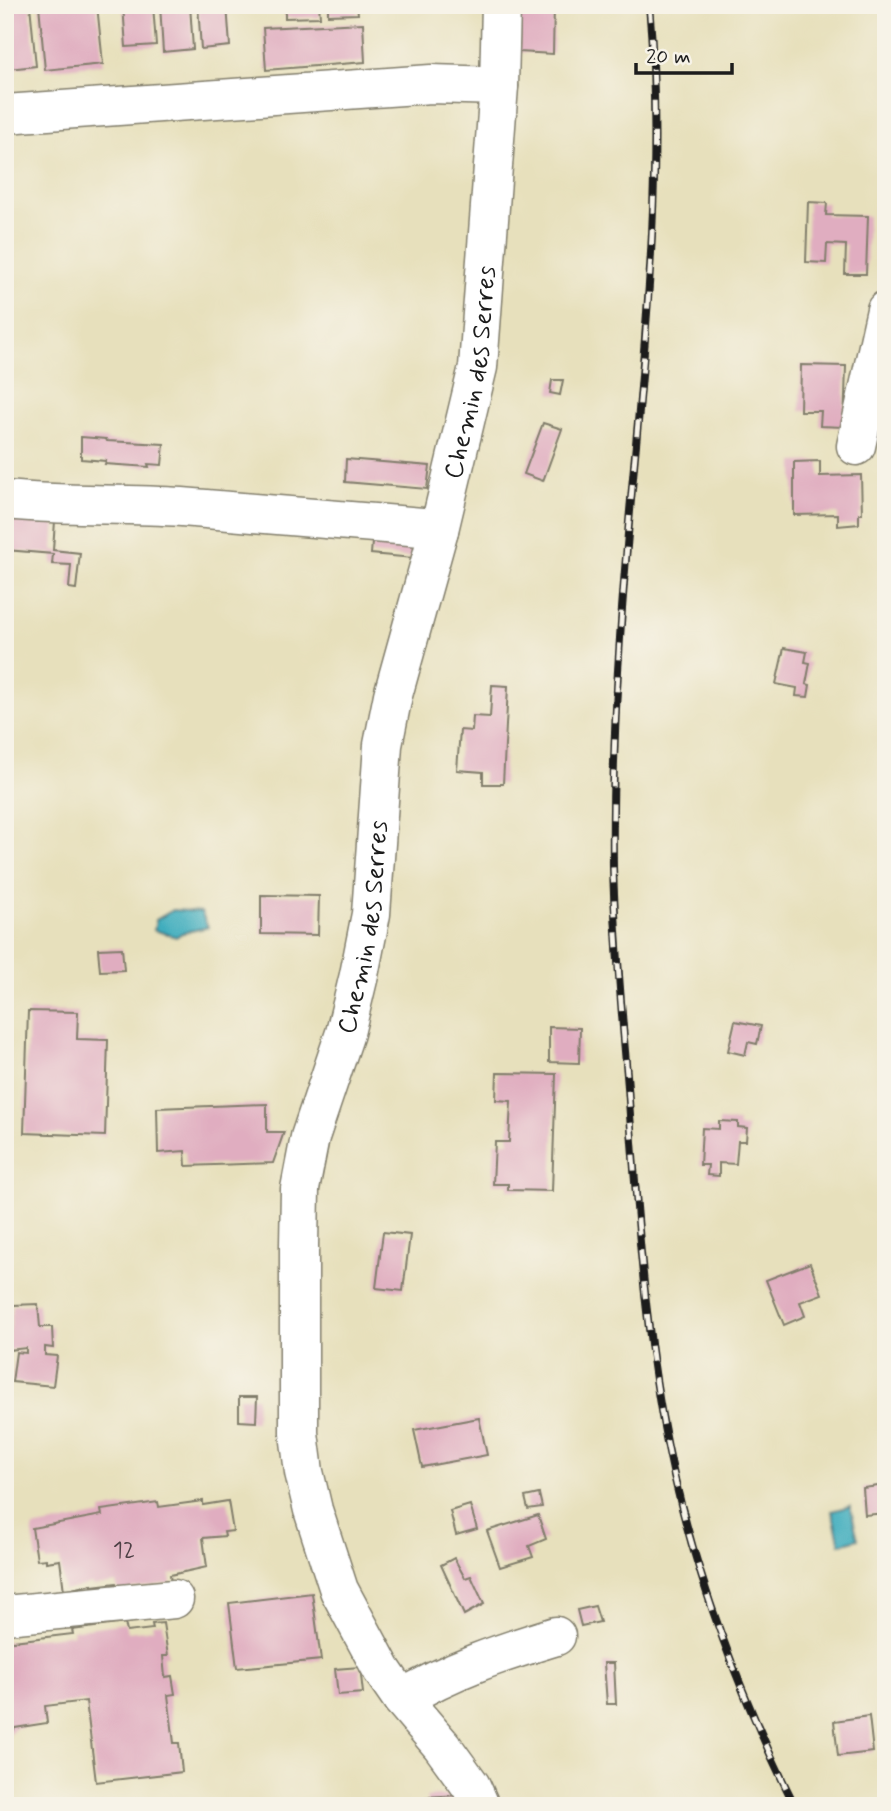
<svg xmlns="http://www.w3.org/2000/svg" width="891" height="1811" font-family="Mynerve,sans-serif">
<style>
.water{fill:#40adbe;stroke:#2e646d;stroke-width:2}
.building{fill:#e0adc0}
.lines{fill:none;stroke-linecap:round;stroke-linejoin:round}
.minor-casing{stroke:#827e6c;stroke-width:41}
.minor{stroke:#fff;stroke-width:38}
.rail-casing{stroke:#1c1c1c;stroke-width:8}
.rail{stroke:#f7f3e8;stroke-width:5;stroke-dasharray:16;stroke-linecap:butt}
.labels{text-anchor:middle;stroke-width:6;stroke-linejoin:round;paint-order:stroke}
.number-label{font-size:23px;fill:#4d4045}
.street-label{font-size:26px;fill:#1c1c1c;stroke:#f7f3e8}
</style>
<rect width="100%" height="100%" fill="#f7f3e8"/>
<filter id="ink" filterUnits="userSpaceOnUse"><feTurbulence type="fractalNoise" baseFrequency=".0143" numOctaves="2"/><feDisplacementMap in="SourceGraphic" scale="14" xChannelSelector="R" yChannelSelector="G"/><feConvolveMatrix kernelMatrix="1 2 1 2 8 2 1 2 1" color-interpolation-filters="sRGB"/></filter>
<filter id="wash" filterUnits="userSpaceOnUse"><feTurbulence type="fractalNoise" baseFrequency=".00686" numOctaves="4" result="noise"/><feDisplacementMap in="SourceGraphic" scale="28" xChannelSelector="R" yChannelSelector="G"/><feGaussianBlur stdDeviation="1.57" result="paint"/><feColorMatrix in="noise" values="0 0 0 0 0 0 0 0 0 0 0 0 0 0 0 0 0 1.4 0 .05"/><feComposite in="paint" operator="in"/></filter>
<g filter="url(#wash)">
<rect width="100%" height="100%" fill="#e7e0bc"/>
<!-- water -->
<g class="water">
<path d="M173 910 201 912 208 927 182 933 176 937 154 930 156 920Z"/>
<path d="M850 1506 858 1539 840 1544 832 1511Z"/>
</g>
<g id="blocks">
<!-- building -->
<g class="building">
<path d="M5 5H30L36 66 8 69Z"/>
<path d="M39 5H97L103 64 45 70Z"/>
<path d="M123 5H153L156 45 126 47Z"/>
<path d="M160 5H190L193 49 163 52Z"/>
<path d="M198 5H227L230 46 201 49Z"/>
<path d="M285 5H319L320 17 285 18Z"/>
<path d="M328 5H357L358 14 328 15Z"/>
<path d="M520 5H554L553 54 519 52Z"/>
<path d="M363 23 365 62 266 70 263 28Z"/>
<path d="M808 202 827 203 826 215 868 216 866 274H845L846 245 827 244 826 263 806 262Z"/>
<path d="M801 365 846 366 844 427 820 426 821 411H800Z"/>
<path d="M552 380H563L560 395 550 393Z"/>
<path d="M543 423 562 429 543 481 524 474Z"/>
<path d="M81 437 106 439 107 441 164 444 162 465 148 464 149 467 105 464 106 461 81 459Z"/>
<path d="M346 459 430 466 427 489 345 482Z"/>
<path d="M820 461V476L861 475 862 514H859V524L838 526V514L794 515V462Z"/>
<path d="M9 517 55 521 53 550 80 553 76 589 69 588 71 565 52 564 53 554 6 550Z"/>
<path d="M373 531 418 535 413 558 371 554Z"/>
<path d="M784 648 807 652 805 662 810 663 806 684 810 685 808 697 796 696 797 688 776 684Z"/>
<path d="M492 685 508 686 503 784H483V772L457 770 460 730 472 731 473 716 490 717Z"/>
<path d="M261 895 319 896 318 935 261 934Z"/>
<path d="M122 948 124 970 100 971 98 949Z"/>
<path d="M28 1011 78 1012 77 1039 108 1040 105 1136 24 1133Z"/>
<path d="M735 1021 761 1026 757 1044 748 1042 745 1055 728 1051Z"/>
<path d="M549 1027 580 1028 579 1063 549 1062Z"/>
<path d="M497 1073 556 1074 552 1191 508 1190V1184H493L495 1142H509L511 1101 496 1100Z"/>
<path d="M267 1104V1132H284L273 1163 186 1166 185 1151 158 1153 157 1108Z"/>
<path d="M719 1121 738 1122V1127L747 1128 746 1141H738L736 1164 719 1163V1176L707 1175 708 1165H700L702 1128 719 1129Z"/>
<path d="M383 1232 410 1235 403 1291 376 1288Z"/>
<path d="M810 1263 822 1294 800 1302 805 1316 784 1325 766 1280Z"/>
<path d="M38 1304 40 1327H52L53 1348 45 1347V1355L57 1356 53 1386 12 1382 16 1352 26 1353V1348L8 1350 13 1305Z"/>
<path d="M239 1397H257L256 1422 239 1421Z"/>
<path d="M479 1418 487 1455 422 1467 414 1430Z"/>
<path d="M886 1485V1513L865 1515 863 1488Z"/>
<path d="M539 1494 542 1507 528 1509 525 1497Z"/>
<path d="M203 1501V1505L228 1501 233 1531 224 1532 225 1536 203 1538 207 1567 170 1575 171 1583 118 1591 116 1583 92 1586V1584L64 1591 60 1560 46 1562V1559L37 1560 32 1528 102 1515 101 1510 158 1502 159 1507Z"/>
<path d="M470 1505 477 1529 456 1535 450 1511Z"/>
<path d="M538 1515 546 1539 529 1546 533 1557 500 1567 487 1531Z"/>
<path d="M454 1558 465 1578 471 1576 484 1604 464 1615 441 1565Z"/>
<path d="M312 1593 321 1660 237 1668 229 1603Z"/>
<path d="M595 1606 600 1622 581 1626 577 1610Z"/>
<path d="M125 1623 127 1632 153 1629 152 1624 163 1623 168 1656H163L165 1677 172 1676 175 1694 168 1695 174 1743H179L182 1772 96 1782 86 1701 45 1706 47 1723 15 1728 5 1740V1642L73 1634 72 1630Z"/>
<path d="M604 1663H614L616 1704H607Z"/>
<path d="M360 1667 363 1693 338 1695 335 1669Z"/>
<path d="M869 1716 873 1752 838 1756 834 1721Z"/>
<path d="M461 1795 466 1806H430L426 1797Z"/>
</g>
</g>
</g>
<g filter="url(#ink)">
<use href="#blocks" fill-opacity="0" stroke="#827e6c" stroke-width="2"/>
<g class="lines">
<defs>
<g id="minor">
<path d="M5 114 431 84 499 86"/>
<path d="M856 446 886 310"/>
<path d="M5 500C64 506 123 503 182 507 262 513 342 521 422 527L439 530"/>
<path d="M5 1615 174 1599"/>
<path d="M402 1699C449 1670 503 1652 556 1636"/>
<path id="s1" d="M480 1806 471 1786 442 1746 402 1699 382 1670 339 1590 313 1510 304 1472 299 1433V1246L300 1189 310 1137 345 1033 359 975 371 914 383 745 393 695 439 530 478 367 499 86 501 5"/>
</g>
</defs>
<!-- minor casing -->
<use href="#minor" class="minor-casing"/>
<!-- minor -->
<use href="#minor" class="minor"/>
<defs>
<path id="rail" d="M649 5C668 213 633 430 620 638 615 714 612 791 613 867 615 941 622 1014 628 1087 636 1197 643 1308 662 1416 686 1552 734 1683 795 1806"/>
</defs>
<!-- rail casing -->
<use href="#rail" class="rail-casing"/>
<!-- rail -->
<use href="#rail" class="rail"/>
</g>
</g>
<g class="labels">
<!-- number labels -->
<g class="number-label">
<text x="124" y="1557">12</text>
</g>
<!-- street labels -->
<g class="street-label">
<text dy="9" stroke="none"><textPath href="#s1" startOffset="1503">Chemin des Serres</textPath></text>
<text dy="9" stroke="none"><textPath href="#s1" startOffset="936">Chemin des Serres</textPath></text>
</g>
</g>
<!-- margin -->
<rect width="891" height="1811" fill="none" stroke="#f7f3e8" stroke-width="28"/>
<!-- scale -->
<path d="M636 63v10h96v-10" fill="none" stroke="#1c1c1c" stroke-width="3.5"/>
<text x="646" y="63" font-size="21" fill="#1c1c1c" stroke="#f7f3e8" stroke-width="5" paint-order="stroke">20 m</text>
</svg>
